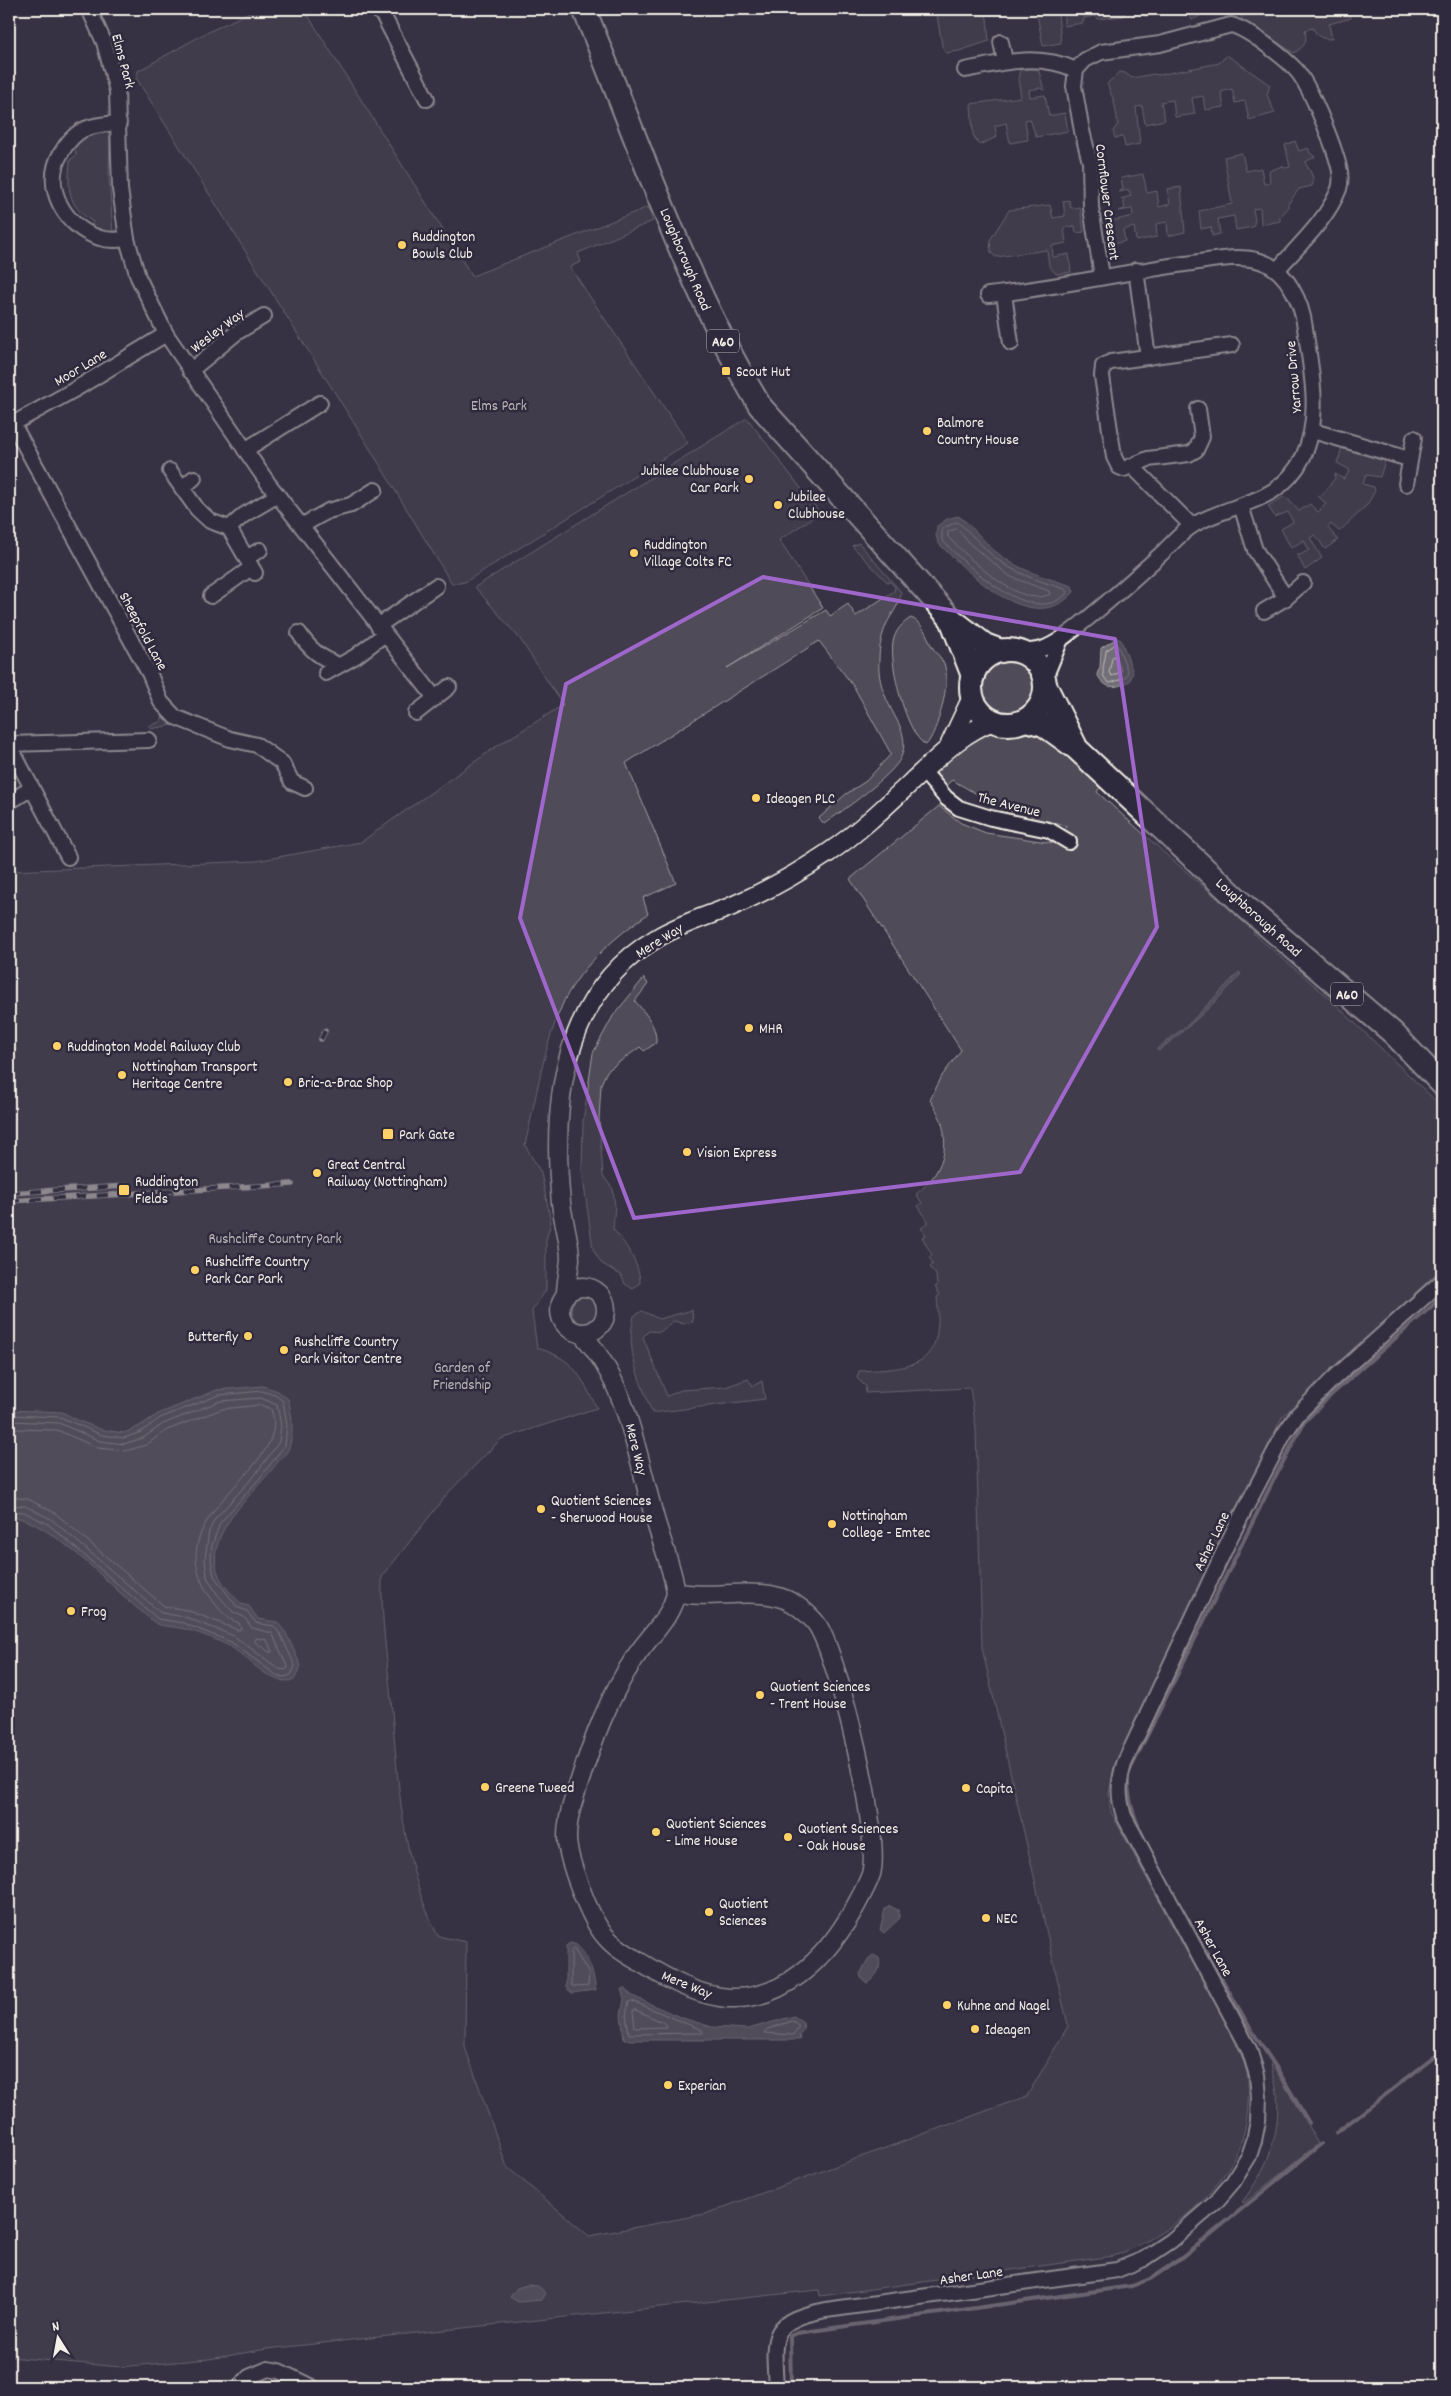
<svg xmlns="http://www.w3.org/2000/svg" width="1451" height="2396" font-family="Dekko,sans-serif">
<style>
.green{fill:#504b59;stroke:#a29ea0}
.water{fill:#726e77;stroke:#a6a2a4}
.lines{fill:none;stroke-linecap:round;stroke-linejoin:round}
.shore{stroke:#c0bdbb;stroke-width:1}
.stream{stroke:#a6a2a4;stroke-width:4}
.minor-casing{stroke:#f4f1e8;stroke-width:18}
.tertiary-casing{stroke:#f4f1e8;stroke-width:21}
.primary-casing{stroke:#f4f1e8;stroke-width:26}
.minor{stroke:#2f2a3d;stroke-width:14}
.tertiary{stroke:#2f2a3d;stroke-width:18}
.primary{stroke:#2f2a3d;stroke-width:22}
.rail-casing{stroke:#f4f1e8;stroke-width:5.5}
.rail{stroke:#2f2a3d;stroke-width:4;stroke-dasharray:11;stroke-linecap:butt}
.marked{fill:none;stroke:#9f67cb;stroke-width:4;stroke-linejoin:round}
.poi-dot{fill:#ffd166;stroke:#2f2a3d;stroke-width:2}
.labels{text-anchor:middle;stroke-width:5;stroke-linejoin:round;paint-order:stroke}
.shield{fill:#2f2a3d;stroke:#b9b5b5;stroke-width:1}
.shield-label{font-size:14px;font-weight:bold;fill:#f4f1e8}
.street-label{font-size:15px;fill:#f4f1e8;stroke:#2f2a3d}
.poi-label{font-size:15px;fill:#f4f1e8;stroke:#2f2a3d;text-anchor:start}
.park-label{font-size:15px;fill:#bbb7b6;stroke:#2f2a3d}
</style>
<rect width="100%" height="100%" fill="#373244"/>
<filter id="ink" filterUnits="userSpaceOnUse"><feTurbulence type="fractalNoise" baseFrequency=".02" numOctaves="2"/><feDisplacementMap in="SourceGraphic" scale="10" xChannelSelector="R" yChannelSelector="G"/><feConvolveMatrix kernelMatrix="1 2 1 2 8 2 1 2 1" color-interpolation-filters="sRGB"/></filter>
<g filter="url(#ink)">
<!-- green -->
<g class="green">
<path d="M256 9H304L472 276 648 207 653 221 578 253 581 262 570 267 688 443 465 582 452 584 364 439 136 78 138 71 202 35Z"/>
<path d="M936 9H982L987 18 989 41 959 51 946 53 942 46Z"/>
<path d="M1036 9H1123L1124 16 1098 19 1095 16 1084 18 1083 23 1064 26V13H1058L1061 43 1043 46Z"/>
<path d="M1143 9H1199L1200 16 1192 20 1187 11 1174 14 1173 12 1144 16Z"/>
<path d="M1240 9H1275L1284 14 1288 9H1349L1351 18 1329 24 1332 39C1322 39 1317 37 1313 28L1305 30C1308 42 1304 47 1294 53L1242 19Z"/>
<path d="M1227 55 1270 85 1267 95 1275 113 1249 120 1245 101 1235 103 1232 89 1221 92 1224 107 1205 110 1203 96 1192 98 1195 114 1175 117 1173 100 1161 102 1165 120 1145 124 1142 106 1136 107 1140 144 1125 147 1123 137 1115 138 1113 131 1118 124 1114 101 1107 84 1119 72 1125 73 1132 78 1153 74 1159 75 1219 63Z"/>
<path d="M1038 68 1044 90 1040 88 1029 90 1030 97 1045 95 1049 116 1065 113 1068 131 1036 137 1030 119 1025 120 1028 140 1010 143 1006 123 995 126 997 137 979 145 973 135 971 104 1021 97 1018 79 1020 70Z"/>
<path d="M104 128 110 131 109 177 113 233 108 234 90 229 93 222C66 205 68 188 70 160L76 155 74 143 80 137Z"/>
<path d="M1295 141 1299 151 1308 148 1310 153 1315 157 1305 162C1309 170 1316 177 1312 186L1299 189 1288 204V208L1280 217V221L1261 225 1260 208 1253 209 1255 220 1253 227 1236 230 1234 216 1218 219 1220 234 1212 236 1211 227 1201 229 1199 211 1232 204 1224 157 1242 153 1246 171 1261 168 1264 184 1270 183 1269 171 1282 166 1285 168 1290 167 1285 145Z"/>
<path d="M1143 174 1147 193 1157 191 1159 207 1170 204 1167 189 1181 187 1185 232 1168 236 1167 222 1156 224 1157 237 1136 241 1134 227 1123 230 1125 241 1110 245 1107 222 1133 216 1132 209 1118 211 1125 209 1123 199H1120L1131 196 1129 190 1119 192 1123 189 1121 178Z"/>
<path d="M1069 200 1071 208 1080 207 1084 232 1076 233 1075 226 1064 228 1066 243 1052 246 1053 257 1069 254 1071 272 1056 274 1049 266 1047 250 996 257 991 253 990 240 1009 210 1050 205 1053 218 1065 216 1063 201Z"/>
<path d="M747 418 820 513 779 540 823 608 727 668 826 610 830 616 848 604 856 616 894 591 895 587 890 582H887L852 546 859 543 901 592C901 603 892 613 887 623 882 634 879 647 879 660 877 684 888 703 899 724 904 735 906 746 901 757 895 774 841 812 824 824L819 818 846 794 866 781 891 754 854 687 819 641 626 763 676 883 643 898 648 914C616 936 582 965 564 1001 544 1042 536 1100 525 1145L541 1173 551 1222 546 1240V1290L532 1311 537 1348C575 1359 580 1375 597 1408L501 1439 448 1493 382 1577C381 1618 387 1658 391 1699 398 1779 401 1863 438 1936L466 1942 465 2047 507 2167 589 2236 705 2214 1027 2096 1068 2026 982 1648 976 1429 970 1388 865 1393 866 1387 857 1378 859 1371C917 1368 944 1367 937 1297L940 1295 935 1287 937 1286 936 1275 930 1267 933 1264 929 1257 932 1255 922 1237 926 1235 921 1228 928 1223V1221L918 1206 922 1203 916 1194C948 1170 954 1133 930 1100L942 1076 961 1050 850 879 939 806 961 823 986 833 1054 843 1067 826 1034 819 1028 812 1007 811 952 780 944 787 931 772 972 737 994 731H1016L1042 736 1060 748 1101 786 1097 792 1168 856 1253 929 1254 934 1327 996 1442 1107V1268L1282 1417 1115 1764 1109 1794 1111 1812C1141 1868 1171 1923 1201 1978 1217 2008 1239 2040 1247 2073 1249 2083 1249 2094 1248 2104 1246 2178 1179 2231 1114 2256L820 2296 819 2290 267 2349 209 2359 120 2367 9 2357V871L256 861 361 842 497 746 563 705 520 639 475 587Z"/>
<path d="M1342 448 1385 461 1380 477 1366 475 1363 484 1374 487 1375 491 1367 505 1341 530 1339 531 1331 524 1328 528 1338 540 1325 549 1315 535 1310 538 1322 558 1305 570 1297 555H1300L1309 550 1304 540 1291 548 1281 529 1293 522 1288 512 1275 517 1268 506 1285 496 1299 511 1310 504 1318 512 1326 504 1318 496 1323 494 1335 478V474L1344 479 1350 470 1337 463Z"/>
<path d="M911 618C922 622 927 635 931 645 935 652 941 657 944 664 952 680 937 734 926 745 906 735 889 664 893 642 895 631 902 623 911 618Z"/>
<circle cx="1009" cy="688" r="29"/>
<path d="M165 713 178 724 150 729 149 726 160 722Z"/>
<path d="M644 978 648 984 635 1001C646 1014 657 1026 656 1043L644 1051 640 1047 607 1071 601 1084 599 1120 603 1176 613 1189 615 1206 613 1229C625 1243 640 1264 640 1283L633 1289 625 1284 621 1275 601 1263 593 1249 582 1171 583 1122 593 1053 613 1016Z"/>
<circle cx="585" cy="1310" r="14"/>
<path d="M692 1310 693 1322 684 1324 674 1321 660 1332 649 1331 643 1337 667 1396 681 1390 725 1387 748 1379 753 1386 762 1381 765 1399 652 1413C640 1379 625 1352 634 1316L642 1311 659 1319Z"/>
<path d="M1271 2061 1318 2144 1244 2203 1242 2202C1267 2170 1281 2135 1277 2094 1276 2083 1271 2070 1271 2061Z"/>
</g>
<!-- water -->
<g class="water">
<path d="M958 516C968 521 984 542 995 551 1017 570 1044 577 1072 586L1074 592C1032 639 969 573 938 543L936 535 937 526 947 519Z"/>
<path d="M1117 638 1121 640 1133 672 1130 681C1115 689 1105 690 1097 674L1100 667 1101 648Z"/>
<path d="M1239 972 1241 974C1216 1002 1189 1028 1158 1051L1157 1049 1190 1023Z"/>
<path d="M263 1386 278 1391 288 1399C292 1414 294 1429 290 1444 289 1451 282 1458 277 1463 256 1492 203 1533 218 1573 222 1585 233 1595 241 1604L249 1606 258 1619 277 1622 286 1633 301 1666 294 1680C268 1686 251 1658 229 1646 216 1639 195 1631 180 1628 172 1626 160 1627 154 1622 116 1594 54 1520 9 1516V1410L62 1412 79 1421 103 1430 124 1433 138 1427 158 1414 217 1390Z"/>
<path d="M890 1906 898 1910 900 1918 884 1933 880 1930 885 1909Z"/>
<path d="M570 1943C587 1944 594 1976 596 1990L572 1993 566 1988V1946Z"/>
<path d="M873 1955 879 1958C882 1969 876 1977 867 1983L862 1980 860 1974 868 1959Z"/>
<path d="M625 1988 631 1995 639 1999 680 2017 712 2027 748 2029 794 2016 803 2022 804 2029 799 2035 800 2040H624L621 2015 624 1999 621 1989Z"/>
<path d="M527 2285 538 2286 546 2293 542 2300 518 2302 510 2297 517 2288Z"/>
</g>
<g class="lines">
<!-- shore -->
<g class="shore">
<path d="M957 522C962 524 986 550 994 557 1016 574 1039 581 1065 589L1067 593C1033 630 965 564 942 540V529Z"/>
<path d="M957 529 971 545 1011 577 1049 591 1050 594C1020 610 967 556 948 537V532Z"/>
<path d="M1115 645 1118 646 1128 672 1125 678 1110 683C1098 676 1105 663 1106 651Z"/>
<path d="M1115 656 1122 671 1112 676 1109 673 1112 658Z"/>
<path d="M9 1415 60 1417 102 1435 124 1438 141 1432 160 1418 219 1395 262 1391 275 1395 283 1401 287 1425 285 1445 259 1479 220 1523 212 1545 211 1560 214 1576 237 1607 247 1611 256 1623 274 1626 281 1635 295 1666 291 1675 284 1677 276 1675 231 1642 183 1623 158 1619 48 1524 24 1512 9 1511"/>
<path d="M9 1421 59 1423 100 1441 124 1444 143 1438 163 1424 220 1401 261 1398 277 1405 281 1425 279 1442 255 1475 215 1519 209 1531 205 1559 207 1577 217 1594 233 1612 244 1617 252 1628 272 1633 288 1668 285 1670 279 1669 234 1636 185 1617 161 1613 51 1519 25 1506 9 1505"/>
<path d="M9 1429 57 1430 98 1448 126 1451 146 1445 167 1430 222 1409 260 1405 271 1409C295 1469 157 1510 207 1592 215 1604 225 1619 239 1623L241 1629 238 1630 187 1610 164 1606 55 1513 28 1499 9 1497"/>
<path d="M257 1638 267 1640 272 1652H269L255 1642Z"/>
<path d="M574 1949 589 1974 588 1986 574 1987 571 1985V1952Z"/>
<path d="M632 2001 702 2030 703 2033 629 2034 626 2015 629 2002Z"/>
<path d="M636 2010 666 2024 667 2027 635 2028 633 2011Z"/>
<path d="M793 2021 799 2026 793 2035 764 2033 766 2030Z"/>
</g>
<!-- stream -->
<g class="stream">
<path d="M1161 1871C1145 1839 1126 1811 1128 1774L1276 1475 1304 1422 1331 1395 1442 1297"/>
<path d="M1177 1901 1250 2028 1276 2067 1309 2123"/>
<path d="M1336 2133 1442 2051"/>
<path d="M255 2387 264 2382 288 2387"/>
<path d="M791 2387 790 2336 797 2333 1132 2286 1150 2279 1183 2257 1321 2144"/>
</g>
<defs>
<g id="minor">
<path d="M89 9 104 42 117 91 120 189 127 239 138 277 166 334 268 483 435 698"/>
<path d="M377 9 384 17 427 99"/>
<path d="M1001 42 1005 61"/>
<path d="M965 70C1004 62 1039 53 1076 70"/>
<path d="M119 123C108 124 96 124 85 129 75 133 66 144 61 153 41 186 65 228 100 238 109 241 118 240 127 239"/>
<path d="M1136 270 1148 357"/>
<path d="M1102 276 1091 208 1090 162 1082 131 1074 86 1076 70 1085 60 1101 52 1160 44 1231 25C1248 29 1284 57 1296 70 1310 85 1334 146 1339 167 1341 173 1341 183 1339 189 1327 220 1298 246 1277 270"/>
<path d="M1004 294 1011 343"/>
<path d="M988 295C1054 288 1119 273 1185 264 1210 261 1236 254 1260 261 1287 269 1302 303 1305 328 1311 369 1322 418 1303 457 1280 504 1235 502 1195 524 1182 531 1171 545 1160 555 1136 577 1113 598 1087 619 1073 630 1059 643 1042 649 1035 651 1027 651 1021 652"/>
<path d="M190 371 236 333 264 316"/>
<path d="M1198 409 1202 437 1196 450 1189 454 1148 459 1124 469 1119 467 1114 457 1102 376 1103 366 1111 362 1232 345"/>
<path d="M13 424 150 675 161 702 175 717 230 739 257 745 282 763 292 782 305 788"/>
<path d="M9 426 74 390 166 334"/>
<path d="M1313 431 1409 459"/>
<path d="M245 450 320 403"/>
<path d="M1133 467 1192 526"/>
<path d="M170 471 197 509 210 521 229 528"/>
<path d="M1406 484 1414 438"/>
<path d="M182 488 194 478"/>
<path d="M1241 506 1255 550 1286 598"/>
<path d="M303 525 328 511 351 505 375 490"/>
<path d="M246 558 260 550"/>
<path d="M255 573 229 528 244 515 278 495"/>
<path d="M211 596 251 568"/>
<path d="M1264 611 1286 598 1303 583"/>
<path d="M378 626 436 586"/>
<path d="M299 633C310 650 320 657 338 665"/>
<path d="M326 673 356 656 385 634"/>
<path d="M1045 678 1061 639"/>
<path d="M416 713 449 687"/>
<path d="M9 744 149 740"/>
<path d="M12 744 14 754 68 857"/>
<path d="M923 771 946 798 959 808 991 818 1049 830 1069 842"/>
<path d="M9 802 32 788"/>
<path d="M239 2387 249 2377 268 2369 279 2371 312 2387"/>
<path d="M776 2387C773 2335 769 2321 826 2310L1117 2270 1144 2259 1171 2241 1215 2203 1233 2182 1249 2156 1254 2141 1258 2121 1259 2097 1257 2075 1249 2049 1124 1816C1118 1797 1118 1783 1124 1764L1232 1534 1284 1434 1298 1414 1334 1378 1442 1281"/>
</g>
<g id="tertiary">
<path d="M950 744 972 697"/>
<circle cx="583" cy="1310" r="23"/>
<path d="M566 1294C566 1282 569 1271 570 1259 570 1241 563 1221 561 1203 551 1103 562 994 657 938 680 924 705 917 730 907 765 892 797 874 828 853 862 830 892 800 922 772 945 751 963 733 993 721"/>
<path d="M581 1333C629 1385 636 1454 655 1519 662 1544 672 1567 676 1592"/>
<path d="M676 1592C712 1601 761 1584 793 1603 802 1609 812 1617 818 1626 839 1661 882 1836 871 1874 867 1886 860 1898 854 1909 827 1957 781 2006 720 1997 693 1993 666 1978 643 1964 630 1956 615 1948 606 1937 591 1922 567 1859 567 1838 567 1818 573 1801 579 1783 593 1739 609 1697 634 1659 647 1638 672 1618 676 1592Z"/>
</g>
<g id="primary">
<path d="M584 9C639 143 685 282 760 406L951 619 985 645 1001 651"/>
<path d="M951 619 973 676"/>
<circle cx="1008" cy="687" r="37"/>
<path d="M1046 687 1075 745"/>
<path d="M1026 720 1044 725 1076 748 1248 909 1393 1033 1442 1084"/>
</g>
</defs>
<!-- minor casing -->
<use href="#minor" class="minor-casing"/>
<!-- tertiary casing -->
<use href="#tertiary" class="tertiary-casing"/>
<!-- primary casing -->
<use href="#primary" class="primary-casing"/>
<!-- minor -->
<use href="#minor" class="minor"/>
<!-- tertiary -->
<use href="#tertiary" class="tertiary"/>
<!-- primary -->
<use href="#primary" class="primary"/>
<defs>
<g id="rail">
<path d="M321 1039 325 1031"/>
<path d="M9 1193 127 1186"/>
<path d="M9 1201 292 1184"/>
</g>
</defs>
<!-- rail casing -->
<use href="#rail" class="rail-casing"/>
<!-- rail -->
<use href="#rail" class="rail"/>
</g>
</g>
<!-- marked area -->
<path d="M0 0H1451V2396H0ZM763 577 1115 639 1157 927 1020 1172 634 1218 520 918 566 684Z" fill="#373244" fill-opacity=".55" fill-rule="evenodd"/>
<path class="marked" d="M763 577 1115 639 1157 927 1020 1172 634 1218 520 918 566 684Z"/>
<!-- markers -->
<g class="poi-dot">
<circle cx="402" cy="245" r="5"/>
<rect x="721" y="366" width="10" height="10" rx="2.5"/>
<circle cx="927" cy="431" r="5"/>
<circle cx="749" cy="479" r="5"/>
<circle cx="778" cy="505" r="5"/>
<circle cx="634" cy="553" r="5"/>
<circle cx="756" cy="798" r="5"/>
<circle cx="749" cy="1028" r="5"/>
<circle cx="57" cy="1046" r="5"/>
<circle cx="122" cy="1075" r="5"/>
<circle cx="288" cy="1082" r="5"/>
<rect x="382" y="1128" width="12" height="12" rx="2.5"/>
<circle cx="687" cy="1152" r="5"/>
<circle cx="317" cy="1173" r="5"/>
<rect x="118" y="1184" width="12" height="12" rx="2.5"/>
<circle cx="195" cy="1270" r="5"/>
<circle cx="248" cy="1336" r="5"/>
<circle cx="284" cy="1350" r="5"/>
<circle cx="541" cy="1509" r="5"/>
<circle cx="832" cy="1524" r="5"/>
<circle cx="71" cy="1611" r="5"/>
<circle cx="760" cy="1695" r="5"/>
<circle cx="485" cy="1787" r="5"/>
<circle cx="966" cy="1788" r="5"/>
<circle cx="656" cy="1832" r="5"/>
<circle cx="788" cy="1837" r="5"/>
<circle cx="709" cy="1912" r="5"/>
<circle cx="986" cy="1918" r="5"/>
<circle cx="947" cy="2005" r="5"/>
<circle cx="975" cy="2029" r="5"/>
<circle cx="668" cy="2085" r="5"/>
</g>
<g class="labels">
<!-- shield labels -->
<g class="shield">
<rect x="707" y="329.5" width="32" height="23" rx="4"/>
<rect x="1331" y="982.5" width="32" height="23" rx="4"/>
</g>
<g class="shield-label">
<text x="723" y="346">A60</text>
<text x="1347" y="999">A60</text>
</g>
<!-- street labels -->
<g class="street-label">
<text transform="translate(124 61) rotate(75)" y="5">Elms Park</text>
<text transform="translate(1108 202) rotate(83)" y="5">Cornflower Crescent</text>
<text transform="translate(686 259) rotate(67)" y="5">Loughborough Road</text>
<text transform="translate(217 330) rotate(-37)" y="5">Wesley Way</text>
<text transform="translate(80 367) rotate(-31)" y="5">Moor Lane</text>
<text transform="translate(1293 377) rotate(-95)" y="5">Yarrow Drive</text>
<text transform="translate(144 631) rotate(62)" y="5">Sheepfold Lane</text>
<text transform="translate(1009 804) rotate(14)" y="5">The Avenue</text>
<text transform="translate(1259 917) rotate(42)" y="5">Loughborough Road</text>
<text transform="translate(659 940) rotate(-32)" y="5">Mere Way</text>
<text transform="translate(637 1449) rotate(76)" y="5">Mere Way</text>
<text transform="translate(1211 1541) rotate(-64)" y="5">Asher Lane</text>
<text transform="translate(1214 1947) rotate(61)" y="5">Asher Lane</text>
<text transform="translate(687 1984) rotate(22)" y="5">Mere Way</text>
<text transform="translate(971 2275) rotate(-8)" y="5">Asher Lane</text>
</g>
<!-- poi labels -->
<g class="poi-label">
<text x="412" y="241">Ruddington<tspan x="412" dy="17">Bowls Club</tspan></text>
<text x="736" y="376">Scout Hut</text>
<text x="937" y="427">Balmore<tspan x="937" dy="17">Country House</tspan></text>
<text x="739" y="475" text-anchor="end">Jubilee Clubhouse<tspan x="739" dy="17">Car Park</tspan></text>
<text x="788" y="501">Jubilee<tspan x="788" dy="17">Clubhouse</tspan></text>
<text x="644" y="549">Ruddington<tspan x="644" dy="17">Village Colts FC</tspan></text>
<text x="766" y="803">Ideagen PLC</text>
<text x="759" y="1033">MHR</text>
<text x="67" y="1051">Ruddington Model Railway Club</text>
<text x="132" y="1071">Nottingham Transport<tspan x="132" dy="17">Heritage Centre</tspan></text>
<text x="298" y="1087">Bric-a-Brac Shop</text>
<text x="399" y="1139">Park Gate</text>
<text x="697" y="1157">Vision Express</text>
<text x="327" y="1169">Great Central<tspan x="327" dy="17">Railway (Nottingham)</tspan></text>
<text x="135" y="1186">Ruddington<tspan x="135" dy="17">Fields</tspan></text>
<text x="205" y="1266">Rushcliffe Country<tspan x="205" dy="17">Park Car Park</tspan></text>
<text x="238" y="1341" text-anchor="end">Butterfly</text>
<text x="294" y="1346">Rushcliffe Country<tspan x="294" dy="17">Park Visitor Centre</tspan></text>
<text x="551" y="1505">Quotient Sciences<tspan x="551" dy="17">- Sherwood House</tspan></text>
<text x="842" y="1520">Nottingham<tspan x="842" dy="17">College - Emtec</tspan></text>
<text x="81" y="1616">Frog</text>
<text x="770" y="1691">Quotient Sciences<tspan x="770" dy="17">- Trent House</tspan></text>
<text x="495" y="1792">Greene Tweed</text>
<text x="976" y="1793">Capita</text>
<text x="666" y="1828">Quotient Sciences<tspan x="666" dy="17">- Lime House</tspan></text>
<text x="798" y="1833">Quotient Sciences<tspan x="798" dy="17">- Oak House</tspan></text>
<text x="719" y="1908">Quotient<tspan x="719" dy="17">Sciences</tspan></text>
<text x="996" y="1923">NEC</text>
<text x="957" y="2010">Kuhne and Nagel</text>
<text x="985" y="2034">Ideagen</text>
<text x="678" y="2090">Experian</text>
</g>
<!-- park labels -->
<g class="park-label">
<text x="499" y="410">Elms Park</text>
<text x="275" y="1243">Rushcliffe Country Park</text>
<text x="462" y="1372">Garden of<tspan x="462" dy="17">Friendship</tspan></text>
</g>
</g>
<!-- margin -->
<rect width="1451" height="2396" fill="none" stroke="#2f2a3d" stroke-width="30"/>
<rect x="15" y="15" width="1421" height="2366" fill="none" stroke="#f4f1e8" stroke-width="2" filter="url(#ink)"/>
<!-- north arrow -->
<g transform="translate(58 2338) rotate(349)" stroke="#2f2a3d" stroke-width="4" paint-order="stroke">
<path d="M0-4L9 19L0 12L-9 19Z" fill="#f4f1e8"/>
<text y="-8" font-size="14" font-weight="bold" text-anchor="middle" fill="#f4f1e8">N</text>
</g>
</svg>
